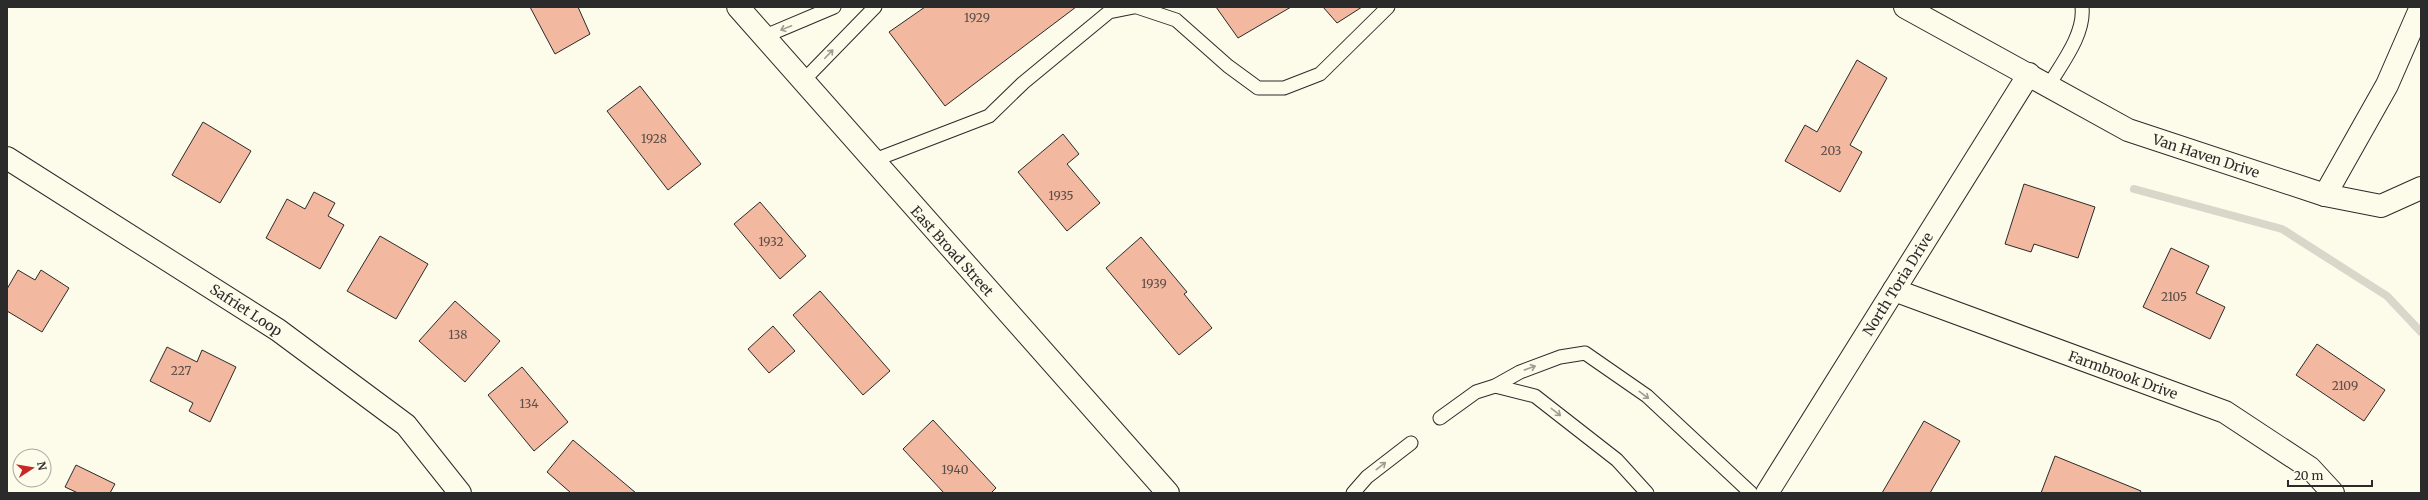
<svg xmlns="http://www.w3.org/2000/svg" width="2428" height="500" font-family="Merriweather,serif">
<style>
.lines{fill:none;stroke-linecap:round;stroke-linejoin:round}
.stream{stroke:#d8d7c9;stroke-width:8}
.building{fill:#f2b8a0;stroke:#2b2b2b}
.lane-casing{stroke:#2b2b2b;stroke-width:15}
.street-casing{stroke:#2b2b2b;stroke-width:24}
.secondary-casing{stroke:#2b2b2b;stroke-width:24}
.lane{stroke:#fdfbea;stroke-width:13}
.street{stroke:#fdfbea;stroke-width:22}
.secondary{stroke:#fdfbea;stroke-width:22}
.oneway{stroke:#9e9d94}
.labels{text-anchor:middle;stroke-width:3;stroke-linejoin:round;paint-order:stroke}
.number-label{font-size:12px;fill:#5d4e48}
.street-label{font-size:14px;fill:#2b2b2b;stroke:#fdfbea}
</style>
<rect width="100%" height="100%" fill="#fdfbea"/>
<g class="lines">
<!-- stream -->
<path class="stream" d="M2134 189 2282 229 2387 296 2421 332"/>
</g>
<!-- building -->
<g class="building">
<path d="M530 7H578L590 34 555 54Z"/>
<path d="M925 7H1076L945 106 889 32Z"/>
<path d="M1216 7H1291L1238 38Z"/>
<path d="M1323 7H1362L1337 23Z"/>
<path d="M1857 60 1887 78 1850 145 1862 152 1840 192 1785 161 1805 125 1817 132Z"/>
<path d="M640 86 701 164 668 190 607 111Z"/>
<path d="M203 122 251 151 220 203 172 175Z"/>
<path d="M1063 134 1079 154 1067 164 1100 203 1067 231 1018 172Z"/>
<path d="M2024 184 2095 207 2078 258 2034 244 2031 252 2005 244Z"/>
<path d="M314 192 335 203 328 216 344 225 320 269 266 238 287 199 305 209Z"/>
<path d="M760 202 806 256 780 279 734 224Z"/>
<path d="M380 236 428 264 396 319 347 291Z"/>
<path d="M1141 237 1187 292 1184 294 1212 328 1179 355 1106 268Z"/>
<path d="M2171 248 2209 266 2196 293 2225 307 2210 339 2143 307Z"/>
<path d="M18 270 35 280 41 270 69 288 42 332 7 311V289Z"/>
<path d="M820 291 890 371 863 395 793 315Z"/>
<path d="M455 301 500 341 465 382 419 341Z"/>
<path d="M773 326 795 351 769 373 748 349Z"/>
<path d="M2317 344 2385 390 2364 421 2296 375Z"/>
<path d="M167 347 197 362 202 350 236 367 210 422 189 411 193 403 150 381Z"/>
<path d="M522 367 568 422 534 451 488 395Z"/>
<path d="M933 420 996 488 991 493H944L903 449Z"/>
<path d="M1924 421 1960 441 1930 493H1882Z"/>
<path d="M573 440 636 493H571L547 472Z"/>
<path d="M2055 456 2141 491 2140 493H2041Z"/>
<path d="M76 465 115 484 110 493H78L65 487Z"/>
</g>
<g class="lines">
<defs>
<g id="lane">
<path d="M1137 7 1176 20 1228 66 1258 88H1284L1320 74 1388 7"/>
<path d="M763 37 834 7"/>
<path d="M802 82 875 7"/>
<path d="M2049 85C2062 63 2085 34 2082 7"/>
<path d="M872 161 989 116 1023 83 1109 12 1134 7"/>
<path d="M1495 386 1535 396 1617 460 1647 493"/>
<path d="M1440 418 1476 392 1495 386 1520 372 1560 357 1585 353 1647 396 1751 493"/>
<path d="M1353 493 1367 477 1411 443"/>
</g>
<g id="street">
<path d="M1905 7 2128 130 2325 195 2387 85 2421 7"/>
<path d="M7 158 278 330 406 425 460 493"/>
<path d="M2325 195 2381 206 2421 188"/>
<path d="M1894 290 2225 412 2310 468 2333 493"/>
<path d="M1767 493 2029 74"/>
</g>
<path id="secondary" d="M738 7 1168 493"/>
</defs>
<!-- lane casing -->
<use href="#lane" class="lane-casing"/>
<!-- street casing -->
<use href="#street" class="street-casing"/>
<!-- secondary casing -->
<use href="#secondary" class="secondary-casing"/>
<!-- lane -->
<use href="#lane" class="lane"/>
<!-- street -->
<use href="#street" class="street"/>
<!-- secondary -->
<use href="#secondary" class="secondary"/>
</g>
<!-- one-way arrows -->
<defs><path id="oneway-shaft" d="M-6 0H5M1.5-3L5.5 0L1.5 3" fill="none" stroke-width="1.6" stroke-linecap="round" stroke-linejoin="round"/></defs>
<g class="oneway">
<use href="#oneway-shaft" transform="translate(786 28) rotate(158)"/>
<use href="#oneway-shaft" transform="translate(829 54) rotate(-46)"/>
<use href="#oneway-shaft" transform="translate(1530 368) rotate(-20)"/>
<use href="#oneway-shaft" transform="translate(1644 395) rotate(37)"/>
<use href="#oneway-shaft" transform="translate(1556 412) rotate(38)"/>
<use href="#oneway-shaft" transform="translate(1381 466) rotate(-38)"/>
</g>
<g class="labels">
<!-- number labels -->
<g class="number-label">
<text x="977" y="22">1929</text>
<text x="654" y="143">1928</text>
<text x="1831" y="155">203</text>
<text x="1061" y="200">1935</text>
<text x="771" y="246">1932</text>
<text x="1154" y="288">1939</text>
<text x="2174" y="301">2105</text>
<text x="458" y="339">138</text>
<text x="181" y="375">227</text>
<text x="2345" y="390">2109</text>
<text x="529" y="408">134</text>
<text x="955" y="474">1940</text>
</g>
<!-- street labels -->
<g class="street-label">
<text transform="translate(2206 156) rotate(18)" y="5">Van Haven Drive</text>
<text transform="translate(952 251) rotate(48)" y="5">East Broad Street</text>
<text transform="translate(1898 284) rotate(-58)" y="5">North Toria Drive</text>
<text transform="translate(246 310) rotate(33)" y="5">Safriet Loop</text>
<text transform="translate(2123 375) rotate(20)" y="5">Farmbrook Drive</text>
</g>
</g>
<!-- border -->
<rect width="2428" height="500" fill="none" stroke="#2b2b2b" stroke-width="16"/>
<!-- north arrow -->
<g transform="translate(32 468) rotate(78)"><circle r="19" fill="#fdfbea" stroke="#a9a89e"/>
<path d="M0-3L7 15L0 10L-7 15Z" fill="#c62828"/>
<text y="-6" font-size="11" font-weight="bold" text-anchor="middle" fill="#2b2b2b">N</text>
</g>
<!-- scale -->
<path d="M2288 480v6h84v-6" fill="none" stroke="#2b2b2b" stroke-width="2"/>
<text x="2294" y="480" font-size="12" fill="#2b2b2b" stroke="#fdfbea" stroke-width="3" paint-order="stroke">20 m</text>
</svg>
